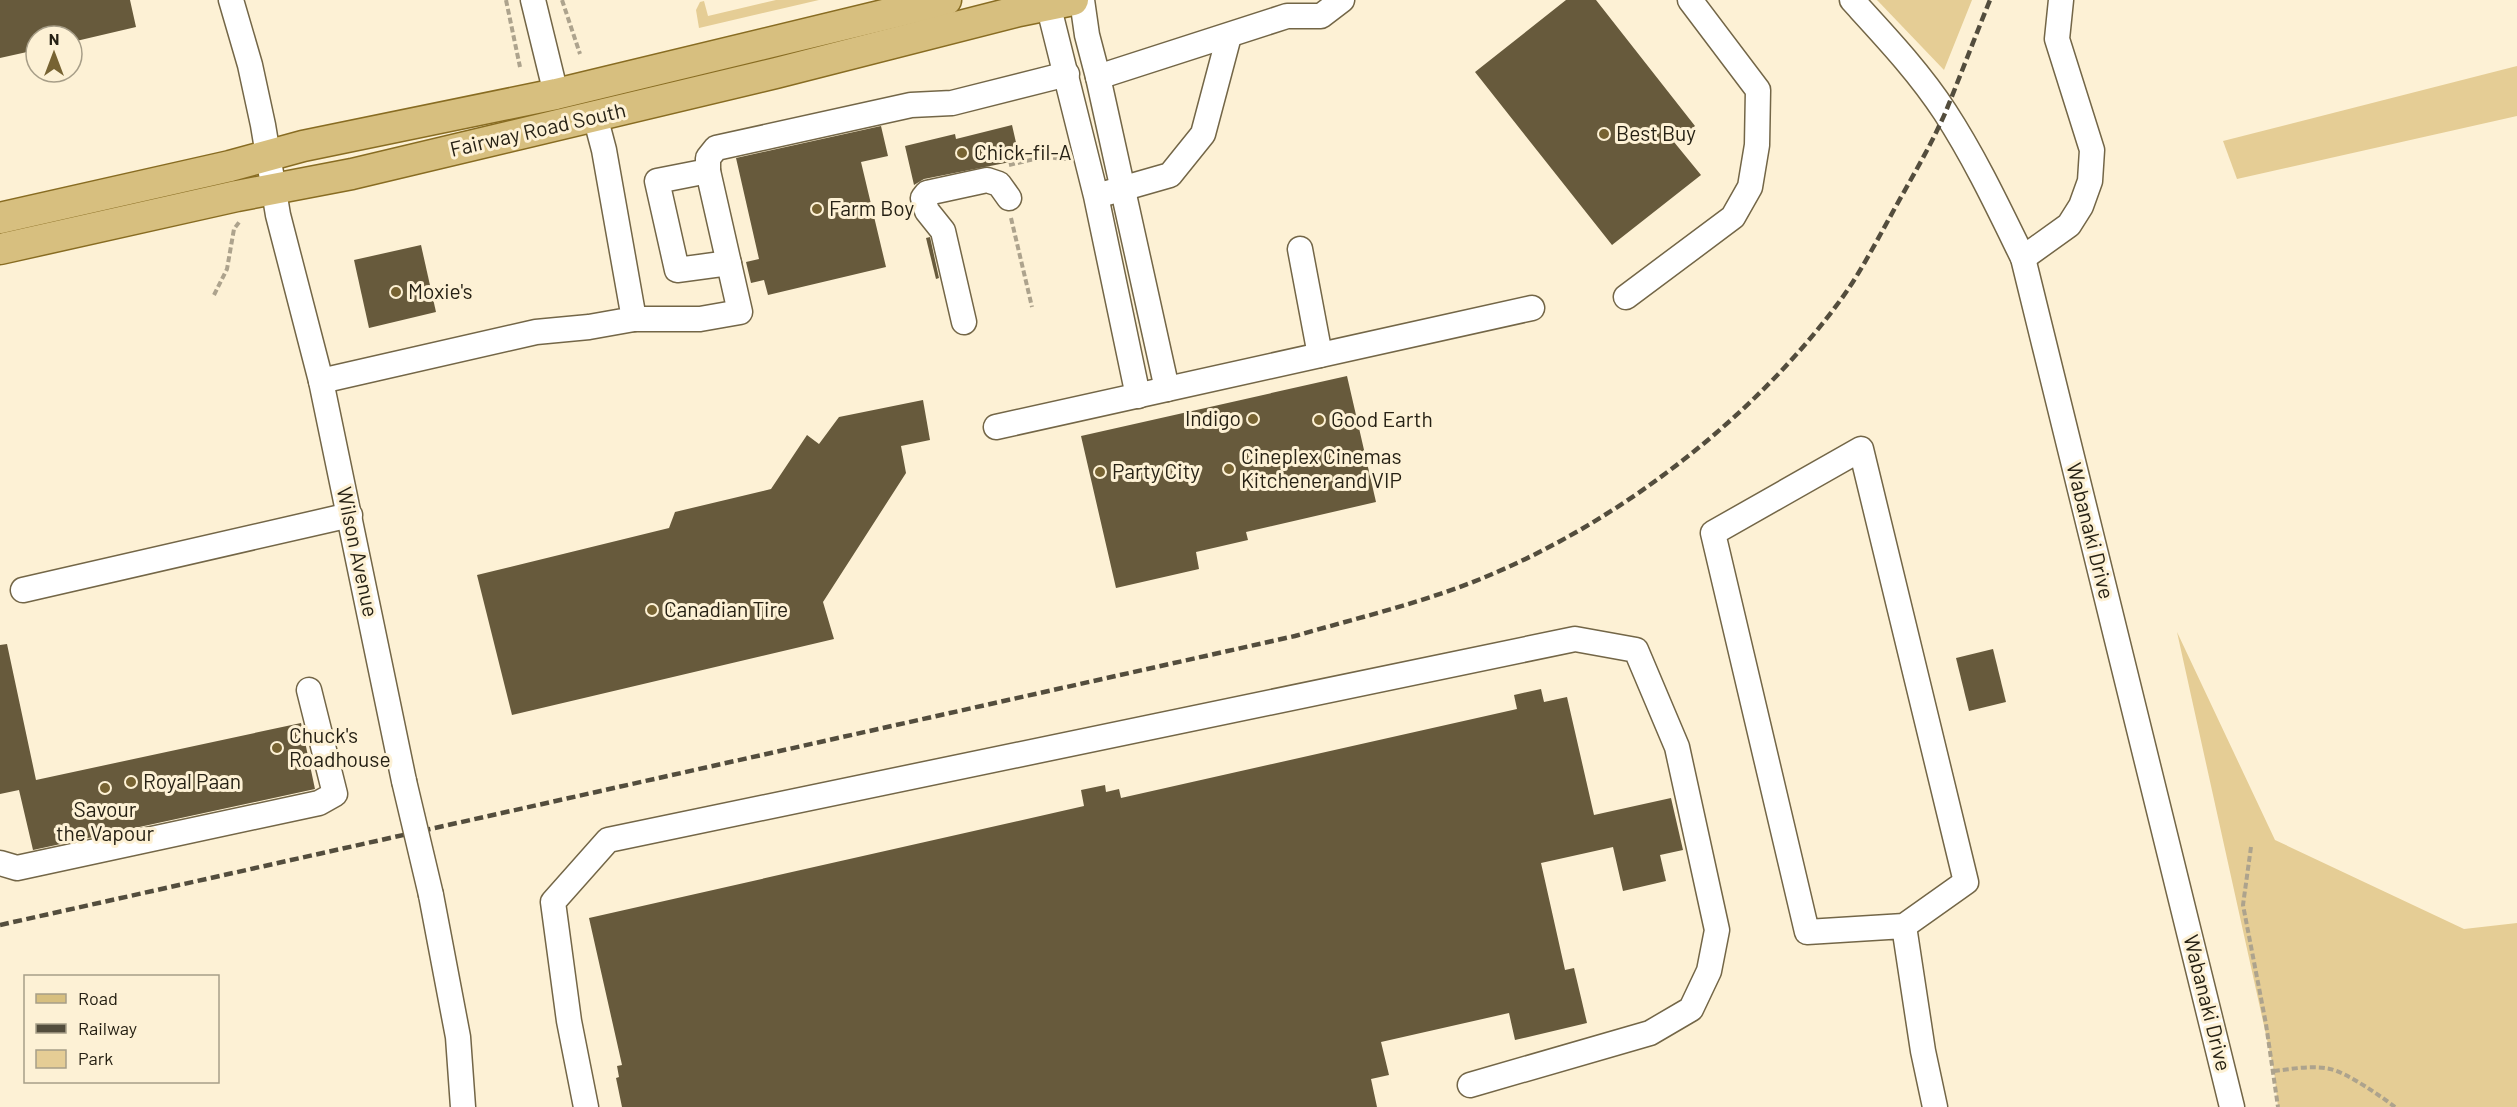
<svg xmlns="http://www.w3.org/2000/svg" width="2517" height="1107" font-family="Barlow,sans-serif">
<style>
.green{fill:#e5cd95}
.building{fill:#675a3c}
.lines{fill:none;stroke-linecap:round;stroke-linejoin:round}
.minor-casing{stroke:#736647;stroke-width:27}
.major-casing{stroke:#886c22;stroke-width:33}
.path{stroke:#ada38d;stroke-width:4;stroke-dasharray:6 3;stroke-linecap:butt}
.minor{stroke:#fff;stroke-width:24}
.major{stroke:#d7bf7f;stroke-width:30}
.rail{stroke:#534d3d;stroke-width:4.5;stroke-dasharray:9 4.5;stroke-linecap:butt}
.minor-bridge-casing{stroke:#736647;stroke-width:27;stroke-linecap:butt}
.minor-bridge{stroke:#fff;stroke-width:24}
.poi-dot{fill:#776332;stroke:#fdf1d5;stroke-width:2}
.labels{text-anchor:middle;stroke-width:6;stroke-linejoin:round;paint-order:stroke}
.street-label{font-size:21px;fill:#262114;stroke:#fdf1d5}
.poi-label{font-size:21px;fill:#262114;stroke:#fdf1d5;text-anchor:start}
</style>
<rect width="100%" height="100%" fill="#fdf1d5"/>
<!-- green -->
<g class="green">
<path d="M776 0H819L699 28 696 10 700 2 704 1 708 16Z"/>
<path d="M1877 0H1972L1944 70Z"/>
<path d="M2517 66V116L2237 179 2223 141Z"/>
<path d="M2177 632 2275 840 2464 929 2517 923V1107H2278L2274 1071Z"/>
</g>
<!-- building -->
<g class="building">
<path d="M0 0H130L136 27 72 42V36H36V50L0 58Z"/>
<path d="M1566 0H1596L1695 126 1674 142 1701 175 1612 245 1475 72Z"/>
<path d="M1012 125 1020 160 924 179 914 185 905 146 955 134 956 139Z"/>
<path d="M881 126 888 156 861 162 886 267 768 295 764 280 751 283 746 262 759 259 736 158Z"/>
<path d="M930 237 939 278 936 279 926 238Z"/>
<path d="M421 245 436 312 369 328 354 260Z"/>
<path d="M1347 376 1376 502 1246 532 1248 540 1196 552 1199 569 1116 588 1081 436Z"/>
<path d="M923 400 930 440 901 446 906 473 823 602 834 639 512 715 477 575 669 528 675 512 771 489 807 435 819 444 839 417Z"/>
<path d="M7 644 36 780 301 723 315 789 33 850 19 790 0 794V645Z"/>
<path d="M1993 649 2006 702 1969 711 1956 658Z"/>
<path d="M1541 689 1544 702 1567 697 1594 815 1671 798 1683 850 1660 855 1666 881 1623 891 1613 847 1541 863 1565 970 1574 968 1587 1023 1515 1040 1509 1013 1381 1042 1389 1075 1371 1079 1377 1107H622L616 1078 619 1077 617 1066 622 1065 589 918 1084 806 1081 790 1105 785 1106 792 1119 789 1121 798 1517 709 1514 695Z"/>
</g>
<g class="lines">
<defs>
<g id="minor">
<path d="M231 0 250 65 263 125 278 215 321 381 404 781"/>
<path d="M533 0 556 94"/>
<path d="M1047 0 1096 196 1138 396"/>
<path d="M1082 0 1087 35 1098 77 1167 389"/>
<path d="M1852 0C1884 35 1919 72 1945 112 1975 158 1999 209 2023 258L2232 1107"/>
<path d="M1098 77 1287 16H1321L1342 0"/>
<path d="M708 171 657 181 677 270 729 263"/>
<path d="M1107 193 1170 175 1203 134 1229 36"/>
<path d="M1300 249 1320 355"/>
<path d="M2023 258 2069 225 2081 206 2090 181 2092 150 2057 39 2061 0"/>
<path d="M1626 297 1733 217 1750 187 1757 145 1758 90 1690 0"/>
<path d="M634 319H700L740 312 708 171V158L716 148 911 105 952 103 1067 74"/>
<path d="M964 322 943 231 927 211 923 198 927 193 987 180 999 184 1009 198"/>
<path d="M321 381 536 332 589 327 634 319 604 150 595 116"/>
<path d="M996 427 1532 308"/>
<path d="M23 590 350 515"/>
<path d="M0 863 17 868 319 803 335 794 309 690"/>
<path d="M431 895 458 1037 463 1107"/>
<path d="M1904 926 1807 932 1713 533 1861 449 1966 882 1904 926 1923 1051 1935 1107"/>
<path d="M586 1107 569 1021 553 902 608 840 1575 639 1636 650 1677 747 1717 930 1709 971 1691 1009 1650 1033 1470 1085"/>
</g>
<g id="major">
<path d="M0 218 230 166 303 146 556 94 946 0"/>
<path d="M0 249 237 196 352 174 776 73 1019 11 1073 0"/>
</g>
</defs>
<!-- minor casing -->
<use href="#minor" class="minor-casing"/>
<!-- major casing -->
<use href="#major" class="major-casing"/>
<!-- path -->
<g class="path">
<path d="M506 0 520 67"/>
<path d="M562 0 580 54"/>
<path d="M1009 165 1043 157 1066 159"/>
<path d="M1011 218 1032 307"/>
<path d="M214 295 227 269 234 229 240 221"/>
<path d="M2251 847 2243 905 2266 1024 2278 1107"/>
<path d="M2274 1071C2292 1069 2312 1065 2330 1069 2346 1072 2382 1097 2395 1107"/>
</g>
<!-- minor -->
<use href="#minor" class="minor"/>
<!-- major -->
<use href="#major" class="major"/>
<!-- rail -->
<path class="rail" d="M0 925 1295 636C1360 617 1427 602 1490 575 1623 519 1757 415 1842 298 1860 273 1875 244 1890 217 1909 182 1930 148 1946 111 1961 74 1975 37 1990 0"/>
<defs>
<path id="minor-bridge" d="M404 781 431 895"/>
</defs>
<!-- minor-bridge casing -->
<use href="#minor-bridge" class="minor-bridge-casing"/>
<!-- minor-bridge -->
<use href="#minor-bridge" class="minor-bridge"/>
</g>
<!-- markers -->
<g class="poi-dot">
<circle cx="1604" cy="134" r="6"/>
<circle cx="962" cy="153" r="6"/>
<circle cx="817" cy="209" r="6"/>
<circle cx="396" cy="292" r="6"/>
<circle cx="1253" cy="419" r="6"/>
<circle cx="1319" cy="420" r="6"/>
<circle cx="1229" cy="469" r="6"/>
<circle cx="1100" cy="472" r="6"/>
<circle cx="652" cy="610" r="6"/>
<circle cx="277" cy="748" r="6"/>
<circle cx="131" cy="782" r="6"/>
<circle cx="105" cy="788" r="6"/>
</g>
<g class="labels">
<!-- street labels -->
<g class="street-label">
<text transform="translate(538 130) rotate(-13)" y="7">Fairway Road South</text>
<text transform="translate(2090 531) rotate(76)" y="7">Wabanaki Drive</text>
<text transform="translate(357 552) rotate(78)" y="7">Wilson Avenue</text>
<text transform="translate(2207 1003) rotate(76)" y="7">Wabanaki Drive</text>
</g>
<!-- poi labels -->
<g class="poi-label">
<text x="1616" y="141">Best Buy</text>
<text x="974" y="160">Chick-fil-A</text>
<text x="829" y="216">Farm Boy</text>
<text x="408" y="299">Moxie's</text>
<text x="1241" y="426" text-anchor="end">Indigo</text>
<text x="1331" y="427">Good Earth</text>
<text x="1241" y="464">Cineplex Cinemas<tspan x="1241" dy="24">Kitchener and VIP</tspan></text>
<text x="1112" y="479">Party City</text>
<text x="664" y="617">Canadian Tire</text>
<text x="289" y="743">Chuck's<tspan x="289" dy="24">Roadhouse</tspan></text>
<text x="143" y="789">Royal Paan</text>
<text x="105" y="817" text-anchor="middle">Savour<tspan x="105" dy="24">the Vapour</tspan></text>
</g>
</g>
<!-- legend -->
<rect x="24" y="975" width="195" height="108" fill="#fdf1d5" stroke="#a79e88" stroke-width="1.5"/>
<rect x="36" y="994" width="30" height="9" fill="#d7bf7f" stroke="#a79e88" stroke-width="1.5"/>
<text x="78" y="1005" font-size="18" fill="#262114">Road</text>
<rect x="36" y="1024" width="30" height="9" fill="#534d3d" stroke="#a79e88" stroke-width="1.5"/>
<text x="78" y="1035" font-size="18" fill="#262114">Railway</text>
<rect x="36" y="1050" width="30" height="18" fill="#e5cd95" stroke="#a79e88" stroke-width="1.5"/>
<text x="78" y="1065" font-size="18" fill="#262114">Park</text>
<!-- north arrow -->
<g transform="translate(54 54)"><circle r="28" fill="#fdf1d5" stroke="#a79e88" stroke-width="1.5"/>
<path d="M0-4.5L10 22L0 15L-10 22Z" fill="#776332"/>
<text y="-9" font-size="16" font-weight="bold" text-anchor="middle" fill="#262114">N</text>
</g>
</svg>
